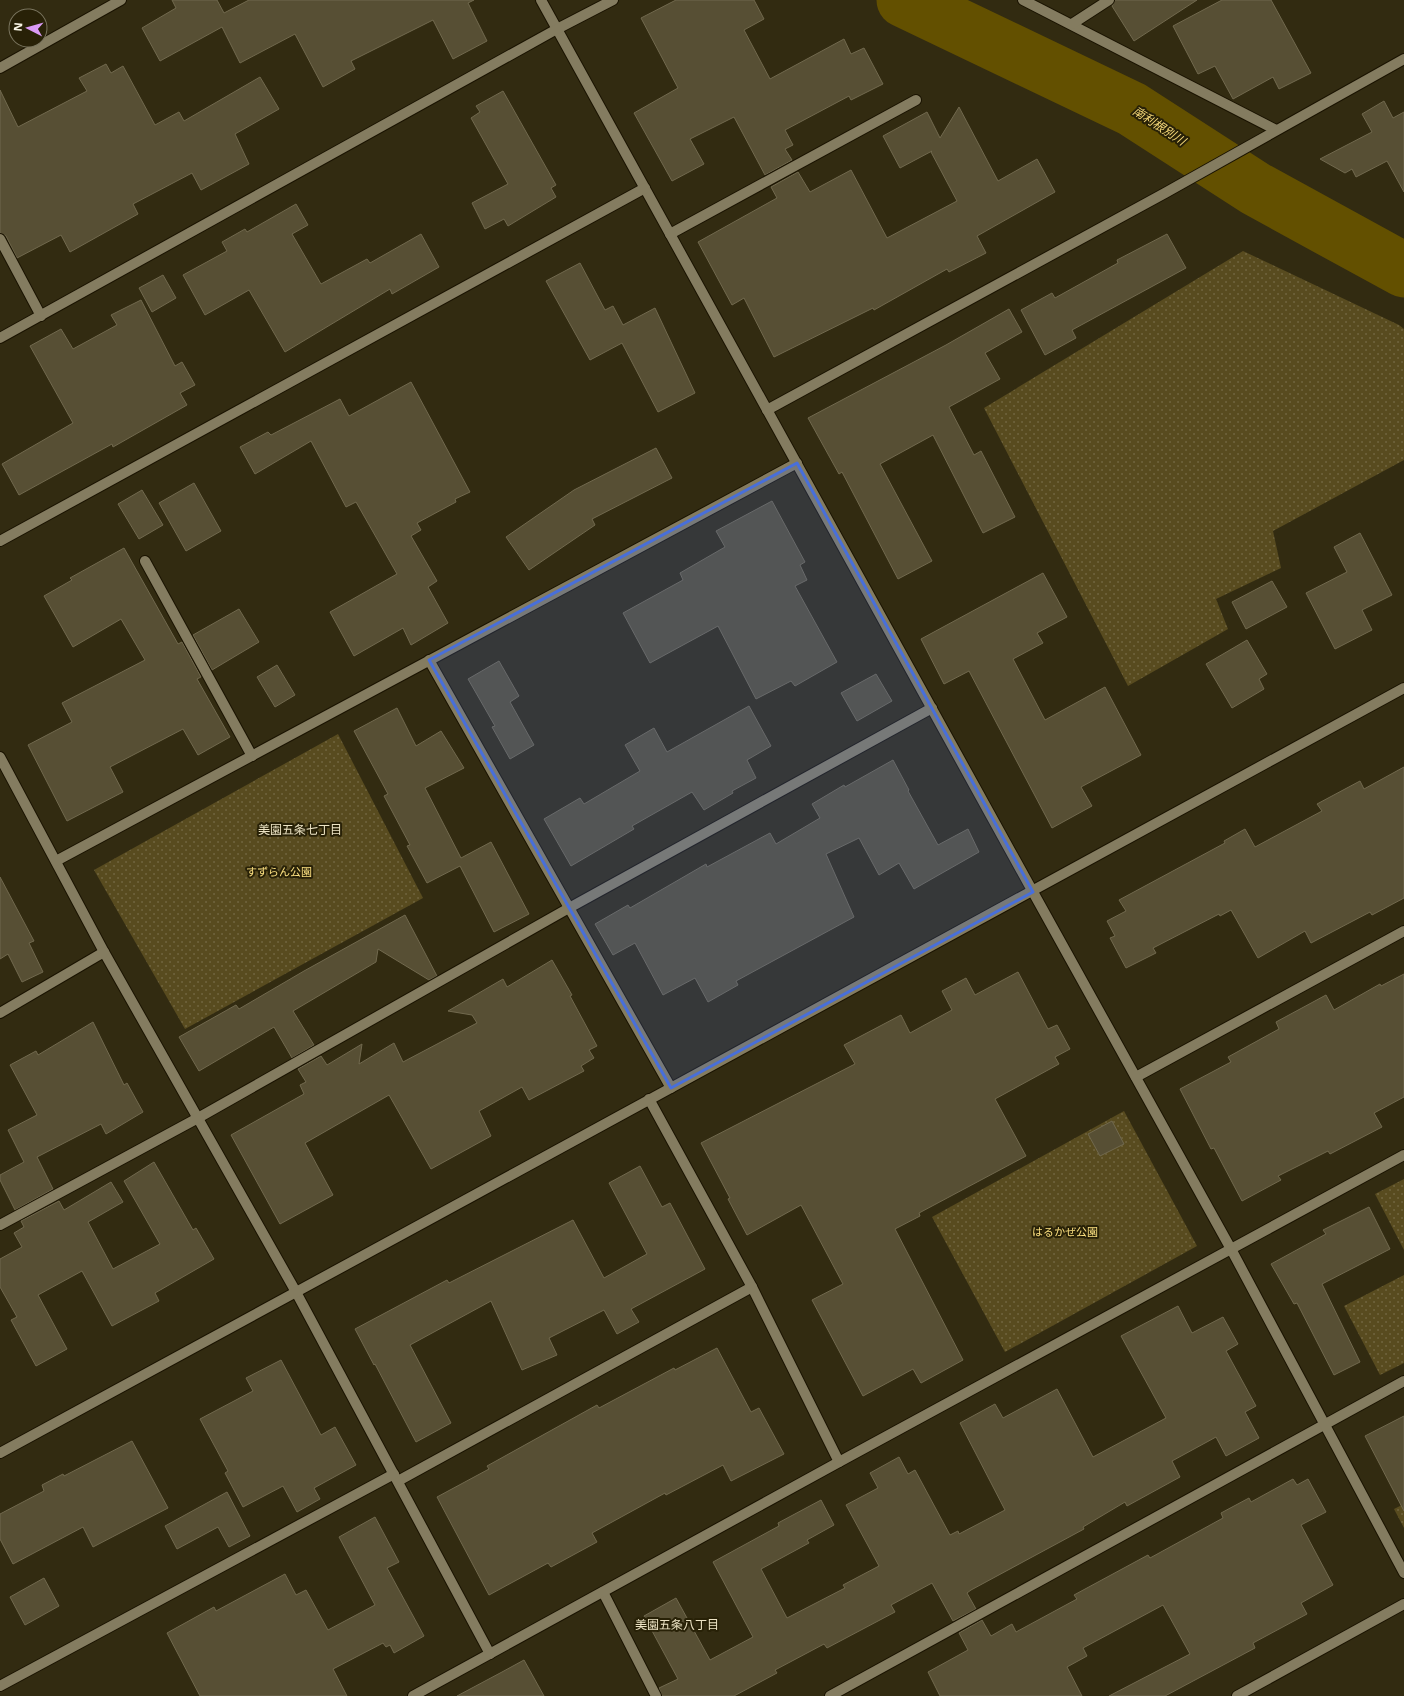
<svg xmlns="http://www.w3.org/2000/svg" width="1404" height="1696" font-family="'Open Sans','Noto Sans JP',sans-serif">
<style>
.grass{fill:url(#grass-dots)}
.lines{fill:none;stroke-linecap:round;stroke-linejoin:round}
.river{stroke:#635000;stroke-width:55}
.building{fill:#574f34;stroke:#71694e}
.lane-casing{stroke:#1a1300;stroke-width:12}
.street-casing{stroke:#1a1300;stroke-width:12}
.secondary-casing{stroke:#1a1300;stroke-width:12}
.lane{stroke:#847c60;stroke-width:10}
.street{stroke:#847c60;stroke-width:10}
.secondary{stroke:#847c60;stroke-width:10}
.marked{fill:#486fda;fill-opacity:0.2;stroke:#486fda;stroke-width:3;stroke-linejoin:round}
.labels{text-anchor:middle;stroke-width:4;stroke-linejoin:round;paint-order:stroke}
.park-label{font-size:11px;fill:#fce080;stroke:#282107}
.water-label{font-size:12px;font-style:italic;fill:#f6d979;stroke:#282107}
.neighbourhood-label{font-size:12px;fill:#ede4c5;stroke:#282107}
</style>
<defs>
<pattern id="grass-dots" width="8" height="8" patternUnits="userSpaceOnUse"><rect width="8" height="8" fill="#584b1f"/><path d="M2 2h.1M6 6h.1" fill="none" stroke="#71653f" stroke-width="1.8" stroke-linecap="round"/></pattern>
</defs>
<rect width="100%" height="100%" fill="#322b11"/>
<!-- grass -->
<g class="grass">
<path d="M1243 251 1399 325 1404 329V460L1273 531 1281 568 1216 599 1228 629 1128 686 984 408Z"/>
<path d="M338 734 423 898 185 1029 94 870Z"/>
<path d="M1124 1111 1197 1246 1005 1352 932 1217Z"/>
<path d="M1404 1179V1250L1375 1194Z"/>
<path d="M1404 1275V1363L1380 1375 1344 1306Z"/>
<path d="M1404 1504V1528L1394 1509Z"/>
</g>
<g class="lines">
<!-- river -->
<path class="river" d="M904 0 1132 109 1256 189 1404 270"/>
</g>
<!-- building -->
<g class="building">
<path d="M172 0H217L224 13 249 0H474L468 3 487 41 453 59 433 20 351 61 355 69 323 87 295 34 240 63 222 27 160 61 142 28 176 8Z"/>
<path d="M676 0H754L764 19 744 30 770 79 844 39 851 54 864 48 883 84 851 100 849 96 785 130 793 145 785 149 792 160 765 175 734 117 690 139 704 164 672 181 634 113 678 88 641 18Z"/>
<path d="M1115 0H1197L1134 41 1112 6Z"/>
<path d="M1222 0H1271L1311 73 1279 89 1273 77 1233 99 1215 66 1198 74 1173 26Z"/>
<path d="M106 64 111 73 123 66 155 125 179 112 184 121 260 77 279 109 235 134 249 164 201 190 192 173 133 204 138 214 70 252 61 235 17 258 6 236 0 233V90L18 127 87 91 79 78Z"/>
<path d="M503 91 556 185 551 188 556 197 508 226 504 219 485 229 472 203 508 184 471 118 480 112 476 106Z"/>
<path d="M1384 101 1393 118 1404 112V192L1387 161 1356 177 1352 169 1345 173 1320 159 1372 132 1362 114Z"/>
<path d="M959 107 998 181 1037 159 1055 192 977 236 986 253 949 272 947 269 874 310 873 308 774 357 744 298 732 305 698 242 777 198 771 187 798 172 810 192 851 170 887 238 957 201 931 152 932 151 900 168 883 136 927 112 940 138Z"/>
<path d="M296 204 308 225 292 234 321 284 367 259 370 263 421 234 439 267 392 294 390 289 285 352 249 290 205 315 183 275 227 251 222 242 245 229 247 232Z"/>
<path d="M1167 234 1186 268 1072 330 1076 338 1045 355 1021 310 1052 293 1055 298 1118 263 1117 260Z"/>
<path d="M580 263 605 310 613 306 623 325 655 308 695 393 658 412 622 343 590 360 546 281Z"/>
<path d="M163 275 176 298 152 312 139 288Z"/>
<path d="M141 300 175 366 182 362 195 385 180 393 187 405 113 447 112 444 19 495 2 464 73 423 30 346 61 329 73 349 117 325 111 315Z"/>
<path d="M1009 309 1022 332 985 353 1000 379 949 407 974 455 981 451 1015 517 983 533 933 435 880 464 932 561 898 579 842 472 839 474 808 418 946 345Z"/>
<path d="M411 382 470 492 455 499 456 502 417 523 421 530 411 536 437 581 428 587 448 623 411 645 403 628 354 656 330 612 397 574 356 502 346 507 311 441 255 474 240 447 268 432 271 435 340 399 349 416Z"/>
<path d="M656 448 672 478 592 519 595 525 529 570 506 537 574 490Z"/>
<path d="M194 483 221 531 186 551 159 503Z"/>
<path d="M142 490 163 525 139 539 118 504Z"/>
<path d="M772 501 805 562 800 565 807 580 795 586 837 662 795 686 791 681 756 699 718 626 650 663 623 613 683 580 680 573 725 547 716 531Z"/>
<path d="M1360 533 1392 595 1362 610 1372 630 1335 649 1306 593 1347 572 1334 547Z"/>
<path d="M124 548 178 644 182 642 201 677 197 679 230 737 198 755 183 729 110 767 123 792 67 821 28 745 72 722 62 703 145 660 121 619 73 647 44 596 72 580 70 578Z"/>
<path d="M1043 573 1067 617 1037 633 1043 643 1013 659 1045 720 1105 687 1141 755 1081 787 1092 806 1052 828 969 671 944 684 921 639Z"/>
<path d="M1272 581 1287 607 1246 629 1232 602Z"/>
<path d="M239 609 259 642 212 670 193 635Z"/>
<path d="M1247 640 1267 674 1259 679 1264 689 1232 708 1206 664Z"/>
<path d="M499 661 519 696 510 702 534 745 510 759 492 727 495 726 468 679Z"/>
<path d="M277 665 295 695 275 707 257 677Z"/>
<path d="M876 674 892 701 857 721 841 693Z"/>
<path d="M749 706 771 746 747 760 756 778 732 791 733 793 704 810 692 792 632 826 634 829 571 866 544 819 580 798 584 804 640 771 625 745 654 728 667 752Z"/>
<path d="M397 708 416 746 441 731 464 768 425 788 461 858 491 842 529 914 494 932 460 866 427 883 407 846 410 845 384 796 388 794 354 731Z"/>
<path d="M893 760 909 790 908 791 938 845 968 829 979 852 914 889 899 863 879 875 859 838 826 854 854 917 736 981 738 985 708 1002 695 978 663 995 635 943 613 955 595 924 628 905 630 908 706 864 707 867 770 833 776 844 820 818 812 804 844 785 845 787Z"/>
<path d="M1404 767V898L1372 915 1370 912 1311 943 1305 931 1258 958 1231 910 1220 916 1219 914 1153 948 1156 953 1126 968 1110 938 1115 936 1107 921 1126 911 1119 900 1225 843 1224 841 1245 829 1255 847 1322 811 1317 804 1360 781 1364 789Z"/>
<path d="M0 877 34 941 29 943 43 972 22 982 8 954 0 959Z"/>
<path d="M405 915 437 976 429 980 378 949 376 962 293 1011 314 1045 292 1058 274 1027 199 1071 179 1037 236 1005 239 1009 304 971Z"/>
<path d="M552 960 572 995 570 996 597 1046 589 1050 594 1058 581 1066 584 1071 529 1100 522 1087 479 1111 491 1136 431 1169 389 1095 305 1143 333 1195 280 1224 231 1135 304 1094 300 1085 306 1082 298 1069 321 1056 327 1065 362 1044 359 1064 394 1043 403 1062 477 1023 472 1015 448 1011 503 979 507 987Z"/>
<path d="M1018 972 1048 1029 1057 1025 1070 1049 1055 1057 1059 1064 995 1099 1026 1156 919 1213 920 1216 895 1229 963 1360 921 1383 913 1369 863 1396 812 1300 843 1284 801 1205 747 1235 728 1199 730 1198 701 1143 855 1064 844 1045 901 1015 910 1033 952 1010 942 991 966 978 975 995Z"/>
<path d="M1404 974V1097L1374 1113 1382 1127 1330 1154 1328 1151 1278 1176 1281 1180 1242 1201 1214 1148 1211 1149 1180 1089 1231 1062 1228 1057 1279 1029 1276 1022 1326 995 1334 1010 1380 984 1381 986Z"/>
<path d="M93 1022 124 1085 127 1083 143 1112 106 1134 101 1124 37 1157 53 1189 15 1210 0 1180V1175L24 1162 8 1130 37 1115 10 1065 36 1051 38 1055Z"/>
<path d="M1112 1121 1124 1144 1100 1156 1088 1134Z"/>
<path d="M154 1162 193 1230 196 1228 214 1259 155 1293 159 1301 112 1326 82 1271 38 1295 67 1349 36 1366 11 1320 17 1317 0 1287V1259L22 1247 14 1233 24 1227 21 1221 59 1201 64 1210 111 1182 123 1202 88 1222 113 1269 160 1244 124 1181Z"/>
<path d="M640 1166 662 1207 670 1203 705 1269 631 1309 639 1322 617 1334 604 1310 549 1338 557 1355 522 1370 491 1301 410 1345 451 1423 416 1442 375 1364 374 1365 355 1329 447 1280 449 1283 573 1220 604 1278 647 1254 609 1183Z"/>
<path d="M1369 1207 1390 1249 1322 1284 1360 1362 1334 1375 1297 1303 1294 1304 1271 1264 1326 1234 1323 1230Z"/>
<path d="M1178 1306 1192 1333 1223 1317 1238 1344 1226 1351 1256 1406 1245 1412 1259 1438 1226 1456 1216 1437 1172 1461 1180 1477 1127 1506 1125 1502 1083 1527 1084 1529 971 1590 967 1593 976 1609 953 1621 932 1583 891 1605 895 1612 827 1648 824 1644 775 1670 777 1673 734 1696H662L659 1688 678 1679 644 1616 676 1598 710 1660 753 1637 713 1562 779 1526 778 1523 821 1500 834 1525 807 1540 809 1543 761 1569 787 1618 845 1588 843 1585 879 1566 846 1505 878 1488 870 1473 899 1457 908 1474 915 1470 950 1535 958 1531 959 1534 1005 1510 960 1423 995 1404 1003 1418 1057 1389 1093 1457 1166 1418 1121 1336Z"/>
<path d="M717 1348 751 1412 759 1408 784 1454 731 1481 723 1465 666 1495 665 1493 592 1533 597 1542 551 1567 548 1563 489 1595 437 1497 489 1469 487 1466 597 1405 599 1408 674 1368 675 1370Z"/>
<path d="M281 1360 321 1435 335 1427 356 1465 314 1488 320 1499 297 1512 283 1486 243 1507 225 1473 228 1471 200 1419 253 1391 246 1378Z"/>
<path d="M1404 1416V1511L1365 1436Z"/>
<path d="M132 1441 168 1508 93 1547 83 1527 13 1564 0 1539V1514L44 1491 42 1485 63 1474 64 1476Z"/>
<path d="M1293 1479 1297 1485 1308 1479 1326 1512 1301 1525 1333 1585 1301 1603 1307 1614 1253 1643 1255 1648 1165 1696H1109L1190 1654 1163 1605 1083 1648 1087 1656 1067 1667 1082 1696H940L928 1672 968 1650 959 1633 982 1620 991 1636 1012 1624 1016 1632 1077 1599 1074 1595 1148 1555 1150 1558 1223 1518 1221 1513 1249 1498 1251 1502Z"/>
<path d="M227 1492 250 1536 229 1547 218 1527 177 1549 165 1526Z"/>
<path d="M375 1517 399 1562 387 1568 424 1636 394 1653 390 1645 386 1647 383 1643 333 1669 347 1696H200L167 1633 214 1607 216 1611 285 1574 296 1595 306 1590 328 1630 375 1605 339 1537Z"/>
<path d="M44 1578 59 1606 25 1625 10 1597Z"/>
<path d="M524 1660 544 1696H457L502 1672Z"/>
</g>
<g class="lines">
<defs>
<path id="lane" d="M145 561 252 756"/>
<g id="street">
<path d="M541 0 1033 892"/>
<path d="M1023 0 1276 130"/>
<path d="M1072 24 1109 0"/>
<path d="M0 68 121 0"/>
<path d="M670 234 916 100"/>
<path d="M0 239 41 316"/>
<path d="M0 338 557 29 613 0"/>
<path d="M767 410 1165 193 1404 59"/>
<path d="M0 541 645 188"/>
<path d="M429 660 671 1088"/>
<path d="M0 757 104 952 296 1292 490 1654"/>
<path d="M56 861 797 463"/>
<path d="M0 1013 104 952"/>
<path d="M1136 1077 1404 931"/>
<path d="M649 1099 752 1287 839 1462"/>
<path d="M0 1225 198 1118 569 908 932 708"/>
<path d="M398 1481 752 1287"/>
<path d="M603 1592 656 1696"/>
<path d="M0 1686 394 1474"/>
<path d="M413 1696 839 1462 1404 1155"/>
<path d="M830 1696 1404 1381"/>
<path d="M1237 1696 1404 1604"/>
</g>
<g id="secondary">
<path d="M1033 892 1231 1249 1404 1573"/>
<path d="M0 1453C468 1198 937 945 1404 688"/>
</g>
</defs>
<!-- lane casing -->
<use href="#lane" class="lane-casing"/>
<!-- street casing -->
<use href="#street" class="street-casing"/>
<!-- secondary casing -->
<use href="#secondary" class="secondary-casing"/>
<!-- lane -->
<use href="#lane" class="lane"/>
<!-- street -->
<use href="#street" class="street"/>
<!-- secondary -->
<use href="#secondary" class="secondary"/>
</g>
<!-- marked area -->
<path class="marked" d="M797 463 1033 892 671 1088 429 660Z"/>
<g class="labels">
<!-- park labels -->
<g class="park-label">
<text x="279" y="876">すずらん公園</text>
<text x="1065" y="1236">はるかぜ公園</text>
</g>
<!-- water labels -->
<g class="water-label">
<text transform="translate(1159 126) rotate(33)" y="4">南利根別川</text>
</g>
<!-- neighbourhood labels -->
<g class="neighbourhood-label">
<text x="300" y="834">美園五条七丁目</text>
<text x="677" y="1629">美園五条八丁目</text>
</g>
</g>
<!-- north arrow -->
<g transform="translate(28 28) rotate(276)"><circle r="19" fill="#282107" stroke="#7a755f"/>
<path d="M0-3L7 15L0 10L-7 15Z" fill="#da9af6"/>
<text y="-6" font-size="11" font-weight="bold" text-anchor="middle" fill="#f6f2e2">N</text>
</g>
</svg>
